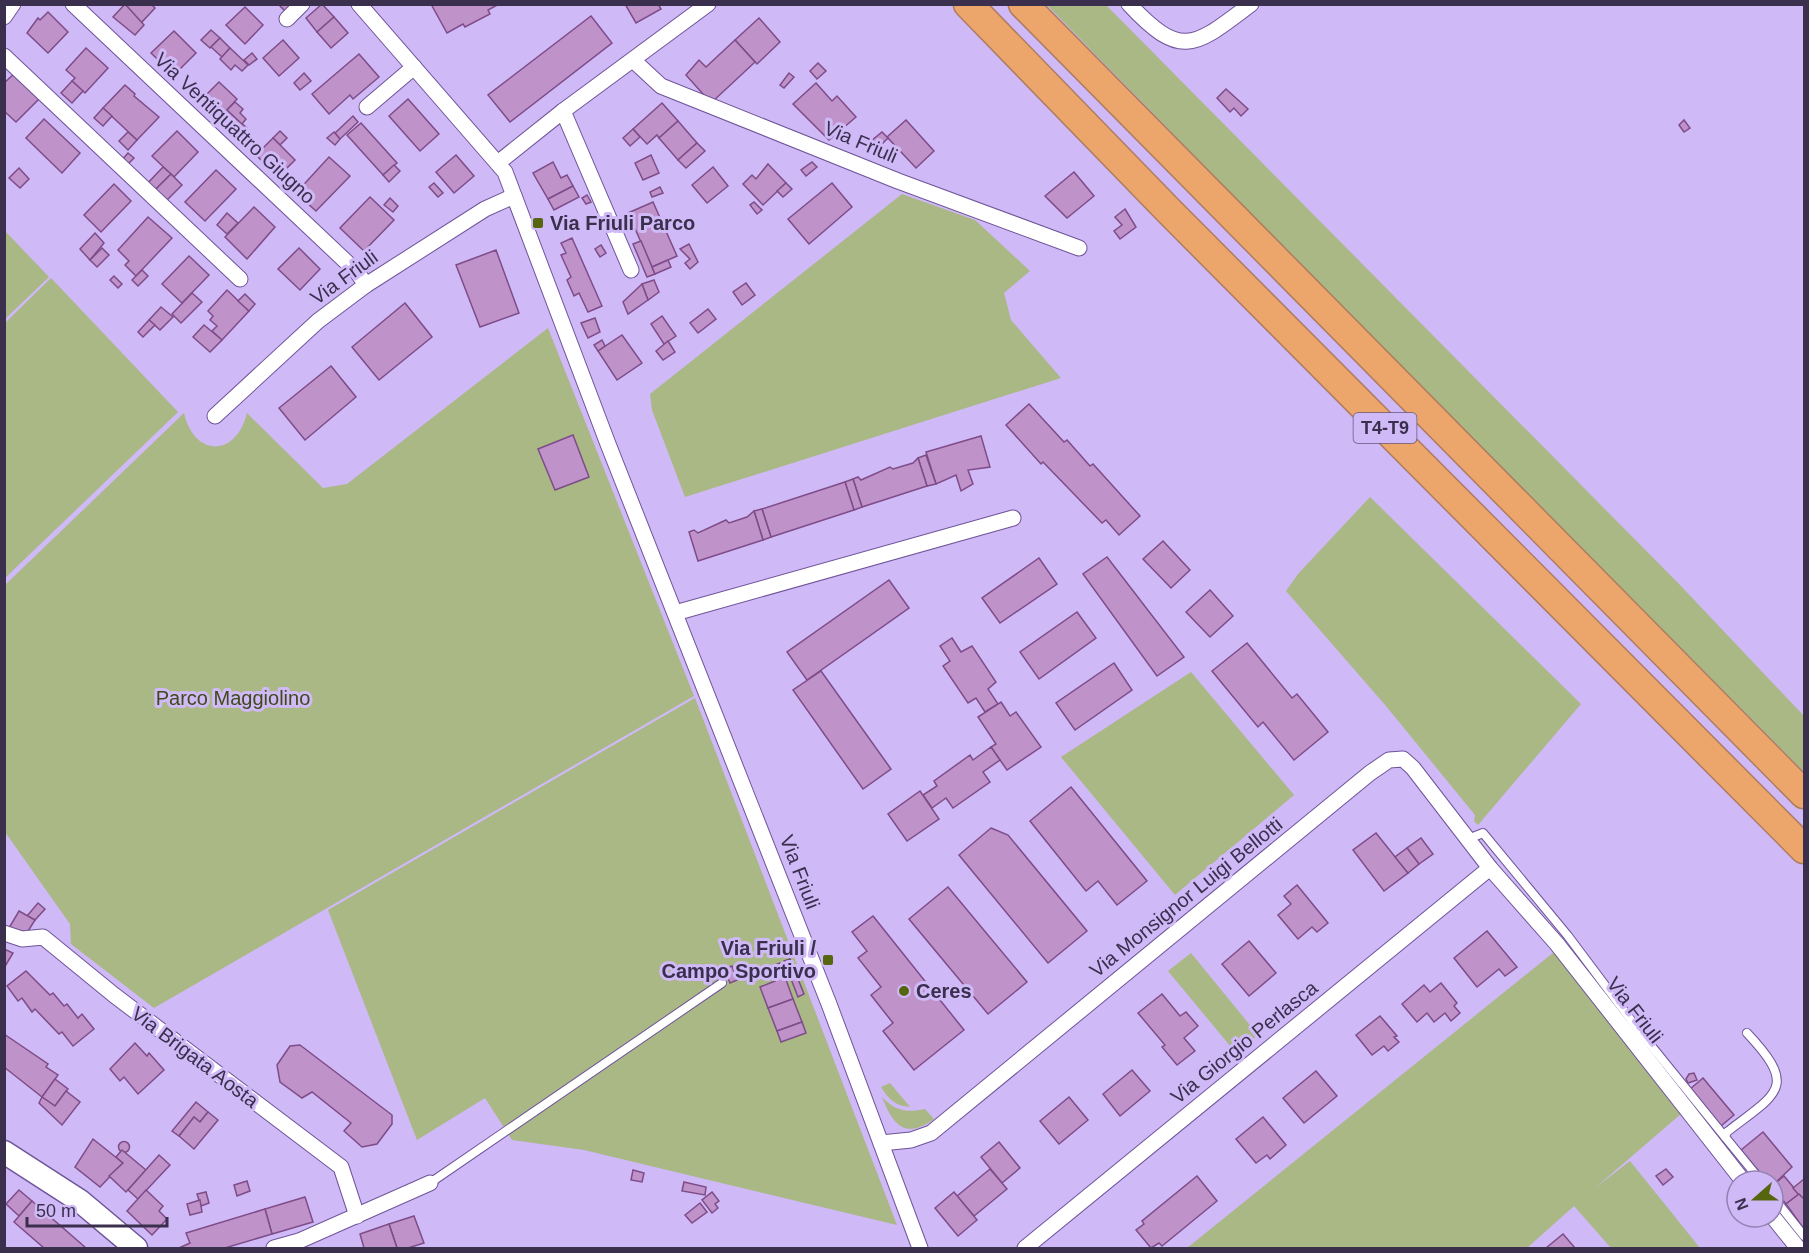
<svg xmlns="http://www.w3.org/2000/svg" width="1809" height="1253" font-family="Helvetica,sans-serif">
<style>
.green{fill:#a9b884}
.building{fill:#c092ca;stroke:#7e4c88;stroke-width:1.5}
.lines{fill:none;stroke-linecap:round;stroke-linejoin:round}
.lane-casing{stroke:#6f5499;stroke-width:10}
.street-casing{stroke:#6f5499;stroke-width:17}
.secondary-casing{stroke:#6f5499;stroke-width:25}
.highway-casing{stroke:#ae7c60;stroke-width:31}
.lane{stroke:#fff;stroke-width:8}
.street{stroke:#fff;stroke-width:15}
.secondary{stroke:#fff;stroke-width:22}
.highway{stroke:#eca66b;stroke-width:28}
.poi-dot{fill:#56660f;stroke:#cfb9f7;stroke-width:2}
.labels{text-anchor:middle;stroke-width:6;stroke-linejoin:round;paint-order:stroke}
.shield{fill:#cfb9f7;stroke:#675880;stroke-width:1.5}
.shield-label{font-size:18px;font-weight:bold;fill:#3a2f4d}
.street-label{font-size:20px;fill:#3a2f4d;stroke:#cfb9f7}
.poi-label{font-size:20px;font-weight:bold;fill:#3a2f4d;stroke:#cfb9f7;text-anchor:start}
.park-label{font-size:20px;fill:#3f4a18;stroke:#cfb9f7}
</style>
<rect width="100%" height="100%" fill="#cfb9f7"/>
<!-- green -->
<g class="green">
<path d="M1047 5H1106L1680 585 1804 716V772L1433 399Z"/>
<path d="M902 194 975 220 1030 271 1004 293 1011 320 1061 378 685 497 652 410 650 394Z"/>
<path d="M5 231 49 277 5 319Z"/>
<path d="M51 278 178 412 5 578V323Z"/>
<path d="M548 328 694 696 154 1008 71 944 70 924 5 832 4 586 184 413C194 457 236 458 247 413L323 488 347 484Z"/>
<path d="M1370 497 1581 704 1478 825 1474 821 1475 815 1386 706 1286 591 1298 574Z"/>
<path d="M1191 672 1294 795 1175 895 1061 757Z"/>
<path d="M695 698 897 1225 584 1150 512 1140 485 1098 417 1140 328 910Z"/>
<path d="M1554 952 1682 1113 1595 1188 1630 1161 1700 1248H1611L1574 1206 1527 1248H1187Z"/>
<path d="M1191 953 1258 1035 1236 1053 1168 971Z"/>
<path d="M890 1083 910 1107C896 1106 888 1099 881 1087Z"/>
<path d="M882 1097C895 1111 907 1113 925 1109L934 1119C905 1140 893 1125 882 1097Z"/>
</g>
<!-- building -->
<g class="building">
<path d="M125 4H151L155 8 141 23Z"/>
<path d="M125 4 144 25 135 35 113 17Z"/>
<path d="M282 4H293L285 11 280 6Z"/>
<path d="M322 4 334 17 317 32 306 18Z"/>
<path d="M431 4H499L488 10 490 14 465 27 463 24 447 33Z"/>
<path d="M625 4H658L661 9 636 23Z"/>
<path d="M245 7 263 25 245 44 226 25Z"/>
<path d="M48 12 68 32 48 53 27 33 38 18 40 20Z"/>
<path d="M591 16 612 43 510 122 488 95Z"/>
<path d="M334 17 348 33 331 48 317 32Z"/>
<path d="M759 18 780 42 757 64 735 40Z"/>
<path d="M211 30 220 38 210 48 201 40Z"/>
<path d="M174 31 196 53 174 75 151 53Z"/>
<path d="M220 38 230 48 222 57 211 47Z"/>
<path d="M283 40 299 58 279 76 263 58Z"/>
<path d="M735 40 755 62 711 103 686 75 699 60 706 67Z"/>
<path d="M86 48 108 68 85 93 72 81 75 78 66 70Z"/>
<path d="M230 48 248 65 242 71 235 65 231 70 220 59Z"/>
<path d="M252 53 257 59 249 65 244 60Z"/>
<path d="M359 54 379 77 353 99 350 95 329 114 312 94Z"/>
<path d="M818 63 826 71 817 79 810 71Z"/>
<path d="M15 73 41 97 16 122 4 111V83Z"/>
<path d="M304 73 311 81 300 90 294 83Z"/>
<path d="M789 73 794 77 784 88 780 85Z"/>
<path d="M72 81 83 91 72 103 61 93Z"/>
<path d="M219 82 237 99 227 110 247 128 239 137 201 100Z"/>
<path d="M816 83 832 101 837 96 856 117 829 140 793 104Z"/>
<path d="M125 85 135 94 134 96 159 117 137 140 103 108Z"/>
<path d="M1226 89 1248 109 1241 116 1234 108 1230 112 1217 98Z"/>
<path d="M408 99 439 134 420 151 389 116Z"/>
<path d="M235 102 243 109 240 113 246 119 242 124 227 110Z"/>
<path d="M662 103 678 121 659 138 657 135 647 144 633 129Z"/>
<path d="M103 108 112 116 103 126 94 118Z"/>
<path d="M353 116 358 122 340 139 335 133Z"/>
<path d="M44 119 80 153 62 173 26 138Z"/>
<path d="M906 120 934 151 916 168 887 137Z"/>
<path d="M1684 120 1690 128 1684 132 1679 125Z"/>
<path d="M678 121 697 143 678 160 659 138Z"/>
<path d="M361 123 397 163 383 175 347 135Z"/>
<path d="M633 129 640 137 630 146 623 138Z"/>
<path d="M177 131 198 152 174 177 152 156Z"/>
<path d="M280 131 287 138 280 145 273 138Z"/>
<path d="M128 132 137 140 128 150 119 141Z"/>
<path d="M334 132 340 139 335 145 327 138Z"/>
<path d="M882 132 888 138 878 148 871 141Z"/>
<path d="M273 138 295 160 278 177 256 155Z"/>
<path d="M697 143 705 151 686 168 678 160Z"/>
<path d="M128 153 134 158 126 166 121 161Z"/>
<path d="M456 155 474 176 454 193 436 172Z"/>
<path d="M651 155 659 173 643 180 635 163Z"/>
<path d="M329 157 350 176 316 211 296 193Z"/>
<path d="M553 162 561 178 567 175 573 186 548 199 533 173Z"/>
<path d="M812 162 817 167 806 176 801 170Z"/>
<path d="M768 164 786 183 763 205 743 184 752 175 756 179Z"/>
<path d="M394 165 400 171 389 182 383 175Z"/>
<path d="M163 167 171 174 154 191 146 185Z"/>
<path d="M713 167 728 186 707 203 692 185Z"/>
<path d="M19 168 29 179 20 188 9 178Z"/>
<path d="M216 170 236 189 205 221 185 202Z"/>
<path d="M1074 172 1094 196 1067 218 1045 196Z"/>
<path d="M171 174 182 185 165 202 154 191Z"/>
<path d="M434 183 443 193 438 197 429 187Z"/>
<path d="M786 183 792 189 783 197 777 191Z"/>
<path d="M832 183 852 207 809 244 788 219Z"/>
<path d="M114 184 131 201 101 232 84 215Z"/>
<path d="M573 186 579 197 554 210 548 199Z"/>
<path d="M660 187 663 193 652 197 650 192Z"/>
<path d="M587 195 591 202 586 204 582 198Z"/>
<path d="M370 197 394 220 364 251 340 228Z"/>
<path d="M390 198 398 206 393 212 384 205Z"/>
<path d="M653 202 677 256 652 267 628 213Z"/>
<path d="M754 202 762 210 757 214 750 205Z"/>
<path d="M254 207 275 227 247 259 225 237Z"/>
<path d="M1125 209 1136 227 1120 239 1114 231 1122 225 1115 217Z"/>
<path d="M227 213 238 223 227 234 217 225Z"/>
<path d="M148 217 172 238 136 276 125 265 129 261 118 250Z"/>
<path d="M95 233 104 243 90 260 80 249Z"/>
<path d="M572 238 602 306 588 312 579 293 574 296 567 280 571 277 561 255 566 253 561 243Z"/>
<path d="M641 241 655 274 647 277 633 244Z"/>
<path d="M689 244 698 262 690 269 685 263 690 259 680 249Z"/>
<path d="M601 245 606 253 600 257 595 249Z"/>
<path d="M102 248 109 255 97 267 90 260Z"/>
<path d="M299 248 320 269 300 290 278 269Z"/>
<path d="M496 250 519 313 480 327 456 265Z"/>
<path d="M189 256 209 275 182 303 162 284Z"/>
<path d="M668 260 671 267 655 274 652 267Z"/>
<path d="M142 270 148 276 138 286 132 280Z"/>
<path d="M114 276 122 284 118 288 110 280Z"/>
<path d="M654 280 659 292 648 300 642 284Z"/>
<path d="M746 283 755 295 742 305 733 292Z"/>
<path d="M642 284 648 300 628 314 623 302Z"/>
<path d="M227 290 249 311 222 340 212 331 217 326 210 320 213 316 208 311Z"/>
<path d="M192 293 202 302 181 323 172 314Z"/>
<path d="M245 294 255 304 249 311 238 301Z"/>
<path d="M405 303 432 337 379 380 352 347Z"/>
<path d="M161 307 173 317 160 330 149 320Z"/>
<path d="M708 309 716 319 698 333 690 323Z"/>
<path d="M662 316 676 336 664 344 651 324Z"/>
<path d="M595 318 600 332 588 338 581 323Z"/>
<path d="M149 320 155 325 143 337 138 332Z"/>
<path d="M204 325 222 340 210 352 193 337Z"/>
<path d="M622 335 642 363 617 380 598 351Z"/>
<path d="M602 340 605 346 598 351 594 345Z"/>
<path d="M668 341 675 352 663 360 656 351Z"/>
<path d="M331 366 356 397 305 440 279 408Z"/>
<path d="M1029 404 1064 442 1067 440 1090 466 1093 464 1140 516 1119 535 1106 520 1102 523 1043 462 1041 464 1006 425Z"/>
<path d="M573 435 589 477 555 490 538 449Z"/>
<path d="M981 436 990 467 968 470 973 484 961 491 956 475 936 484 926 452Z"/>
<path d="M926 455 936 484 927 486 918 458Z"/>
<path d="M918 458 927 486 862 507 853 479 858 477 861 480 890 467 893 469 913 463Z"/>
<path d="M853 479 862 507 854 510 845 482Z"/>
<path d="M845 482 854 510 771 537 762 509Z"/>
<path d="M762 509 771 537 763 540 754 511Z"/>
<path d="M754 511 763 540 698 561 689 532 694 530 698 533 726 520 729 523 747 517Z"/>
<path d="M1163 541 1190 570 1171 588 1143 559Z"/>
<path d="M1107 557 1184 657 1157 676 1083 574Z"/>
<path d="M1039 558 1057 584 1000 623 982 598Z"/>
<path d="M889 580 909 608 807 680 787 652Z"/>
<path d="M1210 590 1233 616 1210 637 1186 612Z"/>
<path d="M1077 612 1096 638 1039 679 1020 652Z"/>
<path d="M952 638 961 652 972 646 996 682 988 689 998 704 985 712 976 698 968 703 943 666 950 661 940 646Z"/>
<path d="M1247 643 1292 698 1297 694 1328 732 1294 760 1263 722 1258 727 1212 671Z"/>
<path d="M1114 663 1132 690 1075 730 1056 703Z"/>
<path d="M821 671 891 769 863 789 793 690Z"/>
<path d="M1001 702 1010 716 1016 712 1041 747 1007 770 991 747 996 744 978 717Z"/>
<path d="M991 747 1000 760 983 772 990 782 953 808 946 798 932 808 923 795 937 786 934 781 970 755 973 760Z"/>
<path d="M1071 787 1147 881 1117 905 1098 881 1086 891 1030 821Z"/>
<path d="M920 791 939 819 907 841 888 814Z"/>
<path d="M991 828 1008 835 1087 931 1048 963 959 855Z"/>
<path d="M1376 833 1408 873 1384 891 1353 850Z"/>
<path d="M1421 838 1433 854 1419 864 1407 848Z"/>
<path d="M1407 848 1419 864 1408 873 1395 857Z"/>
<path d="M1297 885 1328 923 1317 932 1312 927 1298 939 1278 915 1291 904 1284 896Z"/>
<path d="M948 887 1027 982 988 1014 909 919Z"/>
<path d="M38 903 45 909 35 920 27 916Z"/>
<path d="M19 911 35 920 25 936 9 928Z"/>
<path d="M873 916 964 1030 914 1070 883 1031 893 1023 871 995 881 987 858 958 867 951 852 932Z"/>
<path d="M1487 931 1517 967 1505 976 1499 969 1477 987 1454 958Z"/>
<path d="M1249 941 1276 973 1249 996 1222 964Z"/>
<path d="M4 949 13 953 4 968Z"/>
<path d="M790 959 804 994 798 997 784 961Z"/>
<path d="M780 963 793 999 768 1008 760 987 775 981 770 967Z"/>
<path d="M732 966 737 980 730 983 724 969Z"/>
<path d="M26 971 50 995 53 993 64 1006 67 1004 78 1018 82 1014 94 1029 73 1046 62 1032 59 1034 35 1009 32 1012 22 998 18 1001 7 986Z"/>
<path d="M1441 983 1457 1003 1454 1006 1460 1013 1451 1021 1445 1013 1434 1022 1427 1013 1417 1022 1402 1004 1424 985 1430 992Z"/>
<path d="M1162 994 1180 1016 1186 1012 1198 1026 1184 1038 1195 1051 1177 1065 1162 1047 1165 1045 1138 1013Z"/>
<path d="M793 999 802 1022 777 1031 768 1008Z"/>
<path d="M1380 1016 1397 1036 1394 1037 1399 1042 1388 1051 1384 1046 1372 1055 1356 1035Z"/>
<path d="M802 1022 806 1033 781 1042 777 1031Z"/>
<path d="M4 1034 48 1064 46 1067 58 1075 42 1097 4 1067Z"/>
<path d="M135 1043 147 1056 149 1053 164 1070 138 1094 124 1077 120 1081 110 1069Z"/>
<path d="M300 1045 392 1115V1124L377 1144 362 1147 344 1131 351 1123 312 1092 302 1098 280 1082 277 1065 290 1046Z"/>
<path d="M1132 1070 1150 1091 1120 1116 1103 1094Z"/>
<path d="M1316 1071 1337 1096 1304 1123 1283 1098Z"/>
<path d="M1694 1073 1697 1080 1688 1083 1686 1079 1689 1074Z"/>
<path d="M1703 1078 1734 1115 1721 1126 1690 1089Z"/>
<path d="M55 1079 68 1089 55 1106 42 1097Z"/>
<path d="M66 1091 80 1102 62 1125 39 1103 42 1097 55 1106Z"/>
<path d="M1069 1097 1088 1120 1059 1144 1040 1121Z"/>
<path d="M196 1102 208 1112 200 1122 194 1117 179 1136 172 1131Z"/>
<path d="M208 1112 218 1120 194 1149 179 1136 194 1117 200 1122Z"/>
<path d="M1263 1117 1286 1145 1270 1159 1267 1155 1256 1163 1236 1139Z"/>
<path d="M1763 1132 1792 1167 1773 1185V1181H1767L1741 1150Z"/>
<path d="M93 1139 123 1163 100 1187 75 1167Z"/>
<circle cx="124" cy="1147" r="5.5"/>
<path d="M999 1142 1020 1168 1002 1183 981 1157Z"/>
<path d="M122 1150 146 1170 126 1192 109 1176 123 1163 116 1157Z"/>
<path d="M159 1155 170 1165 138 1199 128 1190Z"/>
<path d="M990 1169 1007 1189 974 1216 957 1196Z"/>
<path d="M1666 1169 1673 1177 1663 1185 1656 1176Z"/>
<path d="M633 1170 644 1173 642 1182 631 1180Z"/>
<path d="M1197 1176 1217 1201 1162 1246 1159 1243 1151 1248 1136 1230 1144 1224 1142 1221Z"/>
<path d="M1784 1176 1799 1194 1786 1204 1773 1188V1185Z"/>
<path d="M1804 1179V1199L1803 1200 1793 1188Z"/>
<path d="M247 1181 250 1191 237 1196 234 1185Z"/>
<path d="M684 1182 706 1187 705 1195 682 1191Z"/>
<path d="M19 1190 32 1201 19 1216 6 1204Z"/>
<path d="M146 1190 163 1206 159 1211 167 1219 152 1235 127 1211Z"/>
<path d="M206 1192 209 1203 201 1206 197 1194Z"/>
<path d="M712 1192 719 1201 715 1204 718 1208 712 1213 702 1200Z"/>
<path d="M954 1192 977 1220 958 1236 935 1208Z"/>
<path d="M1799 1194 1804 1199V1229L1786 1204Z"/>
<path d="M305 1197 313 1222 272 1234 265 1209Z"/>
<path d="M200 1200 202 1212 190 1215 187 1204Z"/>
<path d="M32 1201 86 1248H44L14 1222Z"/>
<path d="M700 1203 707 1212 692 1223 685 1215Z"/>
<path d="M265 1209 272 1234 225 1248H179L190 1243 186 1233Z"/>
<path d="M414 1216 424 1243 408 1248H397L389 1224Z"/>
<path d="M389 1224 397 1248H364L360 1234Z"/>
<path d="M1563 1234 1575 1248H1546Z"/>
</g>
<g class="lines">
<defs>
<g id="lane">
<path d="M1468 839 1483 833 1568 936 1640 1032 1725 1137"/>
<path d="M1747 1033C1799 1088 1777 1093 1727 1132L1725 1137 1761 1181"/>
<path d="M430 1183 722 983"/>
<path d="M1773 1197 1804 1236"/>
</g>
<g id="street">
<path d="M73 4 357 272 366 285"/>
<path d="M359 4 505 172 608 444 829 1004 920 1248"/>
<path d="M1129 4C1182 61 1195 46 1251 4"/>
<path d="M4 17 13 4"/>
<path d="M287 19 302 4"/>
<path d="M4 56 240 279"/>
<path d="M634 61 661 86 898 181 1079 248"/>
<path d="M367 107 414 67"/>
<path d="M563 111 631 270"/>
<path d="M499 162 563 111 708 4"/>
<path d="M215 416 318 321 366 285 485 209 514 196"/>
<path d="M675 613 1013 518"/>
<path d="M4 933 22 939 43 937 114 995 341 1167 357 1216"/>
<path d="M881 1143 911 1140 931 1133 1370 773 1389 760 1403 759 1413 768 1490 868 1557 944 1743 1181"/>
<path d="M1773 1217 1798 1248"/>
<path d="M274 1248 299 1241 430 1183"/>
<path d="M1025 1248 1490 868"/>
</g>
<path id="secondary" d="M4 1152 80 1201 136 1248"/>
<g id="highway">
<path d="M968 4 1169 211 1804 849"/>
<path d="M1023 4 1804 794"/>
</g>
</defs>
<!-- lane casing -->
<use href="#lane" class="lane-casing"/>
<!-- street casing -->
<use href="#street" class="street-casing"/>
<!-- secondary casing -->
<use href="#secondary" class="secondary-casing"/>
<!-- highway casing -->
<use href="#highway" class="highway-casing"/>
<!-- lane -->
<use href="#lane" class="lane"/>
<!-- street -->
<use href="#street" class="street"/>
<!-- secondary -->
<use href="#secondary" class="secondary"/>
<!-- highway -->
<use href="#highway" class="highway"/>
</g>
<!-- markers -->
<g class="poi-dot">
<rect x="532" y="217" width="12" height="12" rx="3"/>
<rect x="822" y="954" width="12" height="12" rx="3"/>
<circle cx="904" cy="991" r="6"/>
</g>
<g class="labels">
<!-- shield labels -->
<rect class="shield" x="1353.5" y="413" width="63" height="30" rx="4.5"/>
<g class="shield-label">
<text x="1385" y="434">T4-T9</text>
</g>
<!-- street labels -->
<g class="street-label">
<text transform="translate(235 128) rotate(43)" y="7">Via Ventiquattro Giugno</text>
<text transform="translate(861 142) rotate(23)" y="7">Via Friuli</text>
<text transform="translate(344 277) rotate(-36)" y="7">Via Friuli</text>
<text transform="translate(800 872) rotate(69)" y="7">Via Friuli</text>
<text transform="translate(1186 897) rotate(-39)" y="7">Via Monsignor Luigi Bellotti</text>
<text transform="translate(1635 1010) rotate(52)" y="7">Via Friuli</text>
<text transform="translate(1244 1042) rotate(-39)" y="7">Via Giorgio Perlasca</text>
<text transform="translate(195 1057) rotate(37)" y="7">Via Brigata Aosta</text>
</g>
<!-- poi labels -->
<g class="poi-label">
<text x="550" y="230">Via Friuli Parco</text>
<text x="816" y="955" text-anchor="end">Via Friuli /<tspan x="816" dy="23">Campo Sportivo</tspan></text>
<text x="916" y="998">Ceres</text>
</g>
<!-- park labels -->
<g class="park-label">
<text x="233" y="705">Parco Maggiolino</text>
</g>
</g>
<!-- border -->
<rect width="1809" height="1253" fill="none" stroke="#3a2f4d" stroke-width="12"/>
<!-- north arrow -->
<g transform="translate(1755 1199) rotate(249)"><circle r="28" fill="#cfb9f7" stroke="#9382b3" stroke-width="1.5"/>
<path d="M0-4.5L10 22L0 15L-10 22Z" fill="#56660f"/>
<text y="-9" font-size="16" font-weight="bold" text-anchor="middle" fill="#3a2f4d">N</text>
</g>
<!-- scale -->
<path d="M27 1217v9h140v-9" fill="none" stroke="#3a2f4d" stroke-width="3"/>
<text x="36" y="1217" font-size="18" fill="#3a2f4d" stroke="#cfb9f7" stroke-width="4.5" paint-order="stroke">50 m</text>
</svg>
